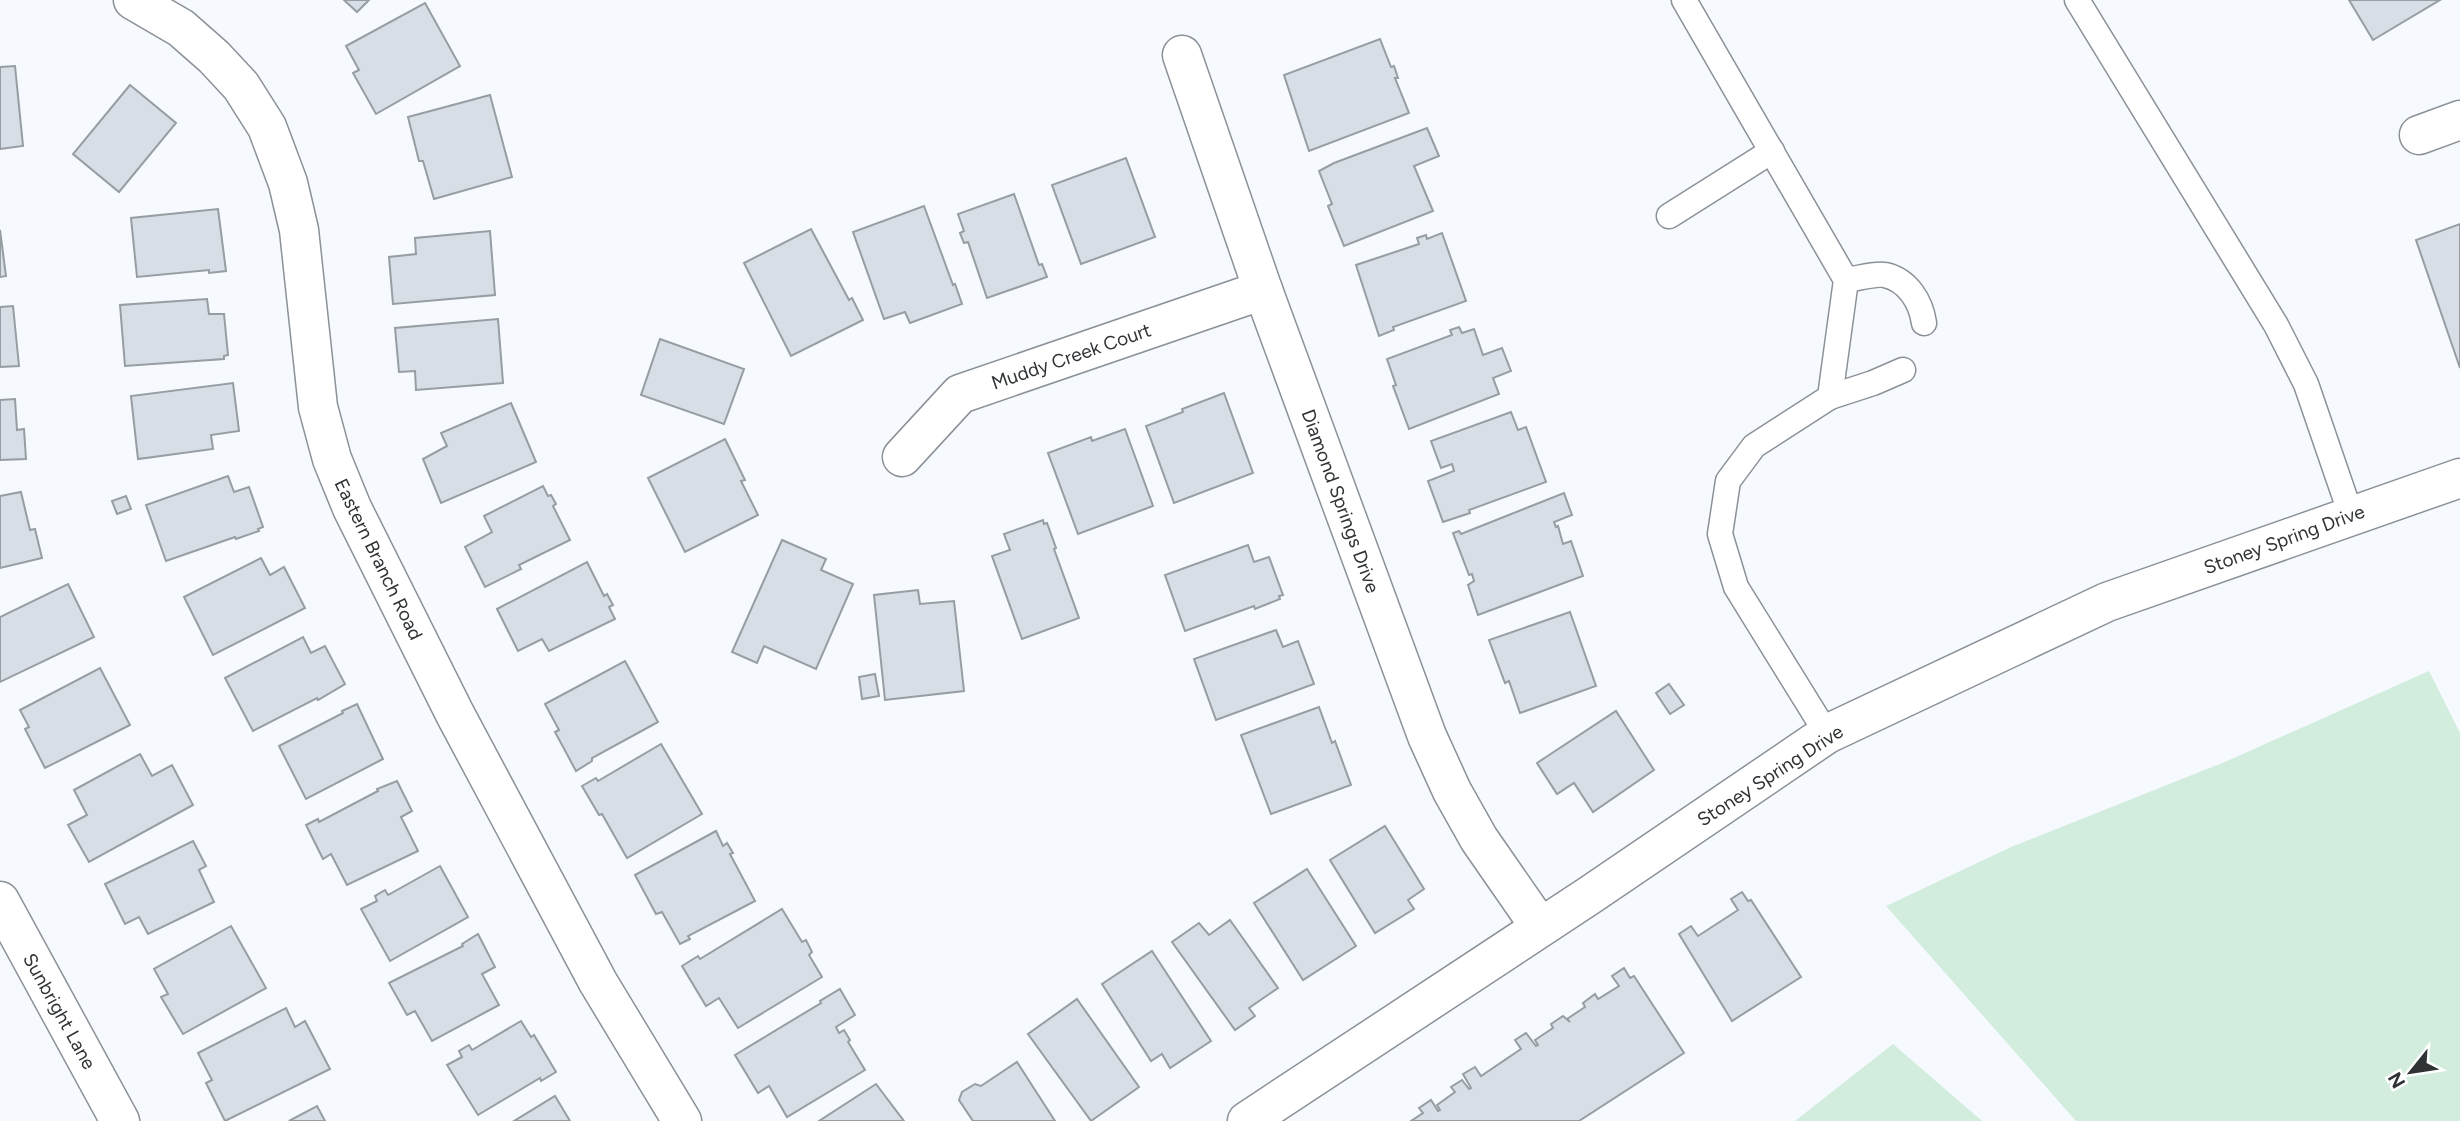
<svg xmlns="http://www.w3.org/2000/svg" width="2460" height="1121" font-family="Figtree,sans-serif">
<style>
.green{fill:#d2edde}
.building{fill:#d7dee5;stroke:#969da3;stroke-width:2}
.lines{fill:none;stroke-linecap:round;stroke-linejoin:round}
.lane-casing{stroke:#8b9198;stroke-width:27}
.street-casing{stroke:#8b9198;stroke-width:41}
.lane{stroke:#fff;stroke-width:24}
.street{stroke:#fff;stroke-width:38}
.labels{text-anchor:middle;stroke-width:7;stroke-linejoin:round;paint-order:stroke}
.street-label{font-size:19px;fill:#303335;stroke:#fff}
</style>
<rect width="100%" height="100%" fill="#f6fafe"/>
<!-- green -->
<g class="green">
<path d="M2429 671 2460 733V1121H2076L1886 906 2011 847 2227 761Z"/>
<path d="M1893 1044 1982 1121H1795Z"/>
</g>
<!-- building -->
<g class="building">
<path d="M344 0H369L357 12Z"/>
<path d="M2349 0H2440L2373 40Z"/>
<path d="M425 3 460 66 376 114 353 73 359 70 346 46Z"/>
<path d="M1380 39 1391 67 1394 66 1398 78H1395L1409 113 1309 151 1284 75Z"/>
<path d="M15 66 23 146 0 149V67Z"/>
<path d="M130 85 176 123 119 192 73 154Z"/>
<path d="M490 95 512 177 434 199 423 161H419L408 117Z"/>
<path d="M1427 128 1439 156 1414 166 1433 211 1344 246 1328 206 1332 204 1319 171 1334 163Z"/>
<path d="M1126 158 1155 237 1081 264 1052 185Z"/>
<path d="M1014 194 1039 265 1042 264 1047 277 987 298 968 242 964 243 960 233 964 231 958 214Z"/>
<path d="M924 206 953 285 955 284 962 304 910 323 905 312 884 319 853 232Z"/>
<path d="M218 209 226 271 209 273V270L137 277 131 218Z"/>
<path d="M2460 224V368L2416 240Z"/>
<path d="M811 229 849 300 852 298 863 320 791 356 744 263Z"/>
<path d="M0 230 6 276 0 277Z"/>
<path d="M490 231 495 295 393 304 389 257 416 254 415 238Z"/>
<path d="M1442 233 1466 301 1393 327 1394 330 1379 336 1356 265 1419 244 1417 238 1426 235 1427 239Z"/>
<path d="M207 299 209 314H224L228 355 224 356V359L125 366 120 305Z"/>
<path d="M13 306 19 366 0 367V307Z"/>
<path d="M498 319 503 383 416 390 415 371 399 372 395 328Z"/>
<path d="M1459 327 1462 333 1474 329 1483 355 1502 348 1511 371 1493 378 1499 394 1409 429 1393 386 1396 385 1387 359 1452 335 1450 330Z"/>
<path d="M660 339 744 369 724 424 641 395Z"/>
<path d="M233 383 239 431 211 435 213 449 138 459 131 396Z"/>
<path d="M1224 393 1253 473 1174 503 1146 426 1183 412 1182 409Z"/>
<path d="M15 399 17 430 24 429 26 459 0 460V400Z"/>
<path d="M511 403 536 462 441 503 423 459 447 446 441 433Z"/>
<path d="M1511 412 1518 430 1526 427 1546 482 1469 510 1470 513 1443 522 1428 481 1454 471 1452 464 1441 468 1431 441Z"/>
<path d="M1125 429 1153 506 1078 534 1048 453 1091 437 1092 441Z"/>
<path d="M725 439 745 480 741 481 758 515 685 552 648 478Z"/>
<path d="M228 476 234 492 249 487 263 527 258 529 259 531 236 539 235 537 166 561 146 505Z"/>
<path d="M543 486 548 496 551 495 556 504 553 506 570 540 519 565 521 569 485 587 465 547 492 532 484 516Z"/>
<path d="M21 492 30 530 35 529 42 558 0 568V496Z"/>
<path d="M1564 493 1572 515 1554 522 1556 527 1558 526 1563 544 1571 541 1583 576 1478 615 1468 585 1474 581 1472 574 1469 575 1453 533 1459 531 1461 534Z"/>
<path d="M126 496 131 509 117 514 112 501Z"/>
<path d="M1043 520 1044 524 1047 523 1056 548 1054 549 1079 618 1022 639 992 556 1010 550 1004 534Z"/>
<path d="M782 540 826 559 821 570 853 584 816 669 764 646 757 663 732 652Z"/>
<path d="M1248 545 1254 562 1269 557 1283 595 1279 596 1280 599 1255 609 1254 606 1185 631 1165 575Z"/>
<path d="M261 558 270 575 284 567 305 608 213 655 184 597Z"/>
<path d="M587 562 604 596 607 594 613 605 609 607 615 619 549 651 542 639 518 651 497 609Z"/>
<path d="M68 584 94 637 0 682V617Z"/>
<path d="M918 590 920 604 954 601 964 691 885 700 874 595Z"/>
<path d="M1570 612 1596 686 1520 713 1509 681 1505 683 1489 640Z"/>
<path d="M1276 630 1283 647 1298 641 1314 684 1216 720 1194 659Z"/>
<path d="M303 637 311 653 325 646 345 684 318 700 317 698 253 731 225 678Z"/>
<path d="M625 661 658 722 592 758V761L576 771 555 732 559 730 545 704Z"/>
<path d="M100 668 130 725 45 768 25 729 29 727 20 710Z"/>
<path d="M875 674 879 696 862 699 859 677Z"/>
<path d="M1669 684 1684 705 1670 714 1656 693Z"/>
<path d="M357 704 383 759 306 799 279 746 343 713 342 711Z"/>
<path d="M1319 707 1332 743 1335 741 1351 785 1271 814 1241 735Z"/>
<path d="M1616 711 1654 770 1593 812 1574 783 1557 794 1537 763Z"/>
<path d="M661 744 702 814 627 858 602 814 599 815 582 786 596 778 598 781Z"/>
<path d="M140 754 152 776 172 765 193 805 89 862 68 825 87 815 74 790Z"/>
<path d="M397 781 412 811 401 817 418 851 347 885 331 854 323 859 306 825 318 819 319 822 378 791 377 789Z"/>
<path d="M1385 826 1424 889 1408 900 1414 909 1375 933 1330 860Z"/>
<path d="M716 831 723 846 727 843 733 853 730 854 755 901 688 936 690 939 680 944 662 912 656 914 635 875Z"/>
<path d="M193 841 206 866 199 870 214 902 148 934 139 917 125 924 105 884Z"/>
<path d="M440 866 468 917 390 961 361 909 377 901 375 896 385 890 388 895Z"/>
<path d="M1307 869 1356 946 1303 980 1254 903Z"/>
<path d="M1742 892 1748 901 1751 900 1801 977 1732 1021 1679 934 1691 926 1698 936 1738 910 1731 899Z"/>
<path d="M782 909 802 942 806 940 812 952 809 955 822 977 738 1028 719 998 706 1006 682 966 698 956 700 959Z"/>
<path d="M1230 920 1278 988 1249 1008 1255 1016 1235 1030 1172 942 1199 923 1209 935Z"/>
<path d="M231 926 266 988 183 1034 161 997 168 994 154 969Z"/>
<path d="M478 934 495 967 482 974 499 1005 432 1041 415 1011 407 1015 389 983 463 946 462 944Z"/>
<path d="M1152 951 1211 1041 1170 1068 1162 1054 1151 1061 1102 984Z"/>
<path d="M1624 968 1630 978 1634 976 1684 1053 1579 1121H1411L1423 1113 1419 1108 1431 1100 1438 1111 1440 1110 1437 1105 1455 1092 1451 1087 1462 1080 1469 1089 1471 1088 1463 1074 1475 1067 1481 1076 1521 1049 1515 1040 1526 1033 1536 1046 1538 1045 1535 1040 1553 1028 1551 1024 1563 1016 1570 1022 1567 1019 1585 1007 1583 1003 1595 994 1598 999 1619 986 1612 976Z"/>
<path d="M840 989 855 1015 836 1027 839 1033 844 1030 850 1040 848 1042 865 1070 787 1117 769 1086 758 1093 735 1055 821 1003 820 1001Z"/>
<path d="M1077 999 1139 1087 1091 1121 1028 1034Z"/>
<path d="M286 1008 295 1027 305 1021 330 1069 225 1121 206 1083 212 1080 198 1053Z"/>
<path d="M521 1021 531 1037 534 1035 556 1072 541 1081 540 1078 478 1115 447 1065 462 1057 459 1051 469 1045 472 1050Z"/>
<path d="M1017 1062 1055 1121H973L959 1100 962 1092 975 1084 981 1086Z"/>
<path d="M876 1084 904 1121H819Z"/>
<path d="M555 1096 570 1121H514Z"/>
<path d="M317 1106 325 1121H289Z"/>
</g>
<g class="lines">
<defs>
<g id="lane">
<path d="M1684 0 1846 280 1830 397 1754 446 1728 481 1720 534 1736 587 1827 734"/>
<path d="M2077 0 2276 325 2306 384 2351 515"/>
<path d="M1669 216 1772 151"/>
<path d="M1846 280C1857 279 1874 273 1885 275 1908 280 1921 302 1924 323"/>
<path d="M1830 397 1873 383 1903 370"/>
</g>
<g id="street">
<path d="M133 0 181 28 214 57 241 86 267 127 288 183 299 230 318 407 332 459 352 508 455 714 598 982 682 1121"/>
<path d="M1182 55 1263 290 1427 736 1452 791 1479 839 1540 927"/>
<path d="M2419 135 2460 120"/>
<path d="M902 457 960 394 1263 290"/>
<path d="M0 901 120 1121"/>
<path d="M1247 1121 1590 895 1827 734 2107 602 2460 478"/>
</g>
</defs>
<!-- lane casing -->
<use href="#lane" class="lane-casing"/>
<!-- street casing -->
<use href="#street" class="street-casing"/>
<!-- lane -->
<use href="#lane" class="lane"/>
<!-- street -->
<use href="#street" class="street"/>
</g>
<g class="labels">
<!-- street labels -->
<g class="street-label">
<text transform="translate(1071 356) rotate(-19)" y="7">Muddy Creek Court</text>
<text transform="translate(1341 501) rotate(70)" y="7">Diamond Springs Drive</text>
<text transform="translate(2284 539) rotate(-20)" y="7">Stoney Spring Drive</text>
<text transform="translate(379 559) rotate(64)" y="7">Eastern Branch Road</text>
<text transform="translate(1770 775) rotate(-33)" y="7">Stoney Spring Drive</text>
<text transform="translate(60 1011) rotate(61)" y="7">Sunbright Lane</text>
</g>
</g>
<!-- north arrow -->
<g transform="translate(2411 1072) rotate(240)" stroke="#ffffff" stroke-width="5" paint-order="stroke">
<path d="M0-5L12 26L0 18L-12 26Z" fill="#303335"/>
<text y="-10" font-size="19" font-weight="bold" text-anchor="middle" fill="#303335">N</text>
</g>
</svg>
